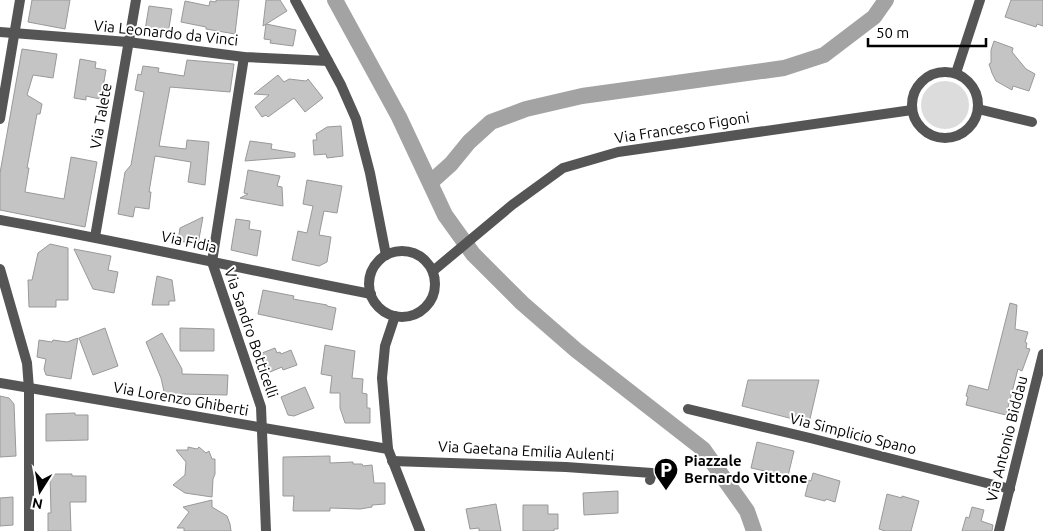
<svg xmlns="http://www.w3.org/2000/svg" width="1043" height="531" font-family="Ubuntu,sans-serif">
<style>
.green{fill:#dcdcdc}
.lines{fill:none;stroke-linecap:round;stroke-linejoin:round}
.canal{stroke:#a3a3a3;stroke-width:16}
.building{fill:#c4c4c4;stroke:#999}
.minor{stroke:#555;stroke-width:10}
.tertiary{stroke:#555;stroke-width:10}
.labels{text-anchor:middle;stroke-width:4;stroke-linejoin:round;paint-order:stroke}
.street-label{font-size:15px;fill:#000;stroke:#fff}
.poi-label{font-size:15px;font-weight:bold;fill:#000;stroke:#fff;text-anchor:start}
</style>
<rect width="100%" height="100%" fill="#fff"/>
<!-- green -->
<circle class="green" cx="945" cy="105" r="24"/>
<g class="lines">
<!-- canal -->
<g class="canal">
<path d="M335 0 399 117 445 215 473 254 522 303 576 350 703 449 747 511 754 531"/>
<path d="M431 182 451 164 469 142 491 122 526 109 582 96 784 68 824 55 874 17 886 0"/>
</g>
</g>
<!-- building -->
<g class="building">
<path d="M32 0H70L65 29 28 22Z"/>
<path d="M216 0H239L235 34 206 29V27L181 22 185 1 209 6 210 1 216 2Z"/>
<path d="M266 0H280L287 11 263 26Z"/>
<path d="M1011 0H1043V26L1037 24 1036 27 1005 17Z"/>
<path d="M149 6 172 9 168 34 145 30Z"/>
<path d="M266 24 296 30 293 46 270 43 271 40 264 39Z"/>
<path d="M994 41 1013 48 1012 52 1026 69 1035 74 1029 91 1013 86 1012 90 996 81 992 73 989 64 991 63V50Z"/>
<path d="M22 49 57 54 53 78 33 75 27 95 42 104 40 114H37L27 168H29L25 192 64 199 71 157 97 162 85 227 0 210V173Z"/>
<path d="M80 59 96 62 95 68 106 70 103 87 107 88 105 100 86 96V100L74 98Z"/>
<path d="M187 60 234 64 230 92 170 87 159 146 186 149 187 140 209 142 205 185 188 182 191 162 155 156 149 192H151L149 209 135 207 133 217 118 214 125 172 131 165 144 92 135 90 138 74 141 75 143 66 159 68 158 72 184 76Z"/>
<path d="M278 75 284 82 289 79 306 81 308 79 323 98 305 112 294 98 268 117 266 115 262 117 255 107 269 95 254 94Z"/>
<path d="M341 126 343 156 327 158 326 154 314 155 313 140H317L316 134 327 127Z"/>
<path d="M250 141 272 144 271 149 295 153V157L245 161Z"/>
<path d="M248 170 280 176 277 186 282 187 283 206 240 198 248 194 244 193Z"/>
<path d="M307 180 342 186 337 213 324 211 319 235 331 237 327 262 319 266 292 260 298 231 307 233 313 206 303 204Z"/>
<path d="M203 217 198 244 178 241 180 228Z"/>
<path d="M236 219 250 221 249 229 261 231 257 256 231 250Z"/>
<path d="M50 244 68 248V300H56V307H29L28 280H32L38 253Z"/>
<path d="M74 249 111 256 108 270 118 272 114 293 93 289Z"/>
<path d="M157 276 172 280 175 301H169V305H152Z"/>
<path d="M263 290 294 296 293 299 327 305V306L336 308 332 330 258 314Z"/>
<path d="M1010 303 1017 305 1015 329 1028 332 1025 342 1027 343 1026 348 1030 349 1022 371 1018 369 1006 415 966 405 968 397 966 396 969 385 988 390Z"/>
<path d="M105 328 118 366 93 375 79 338Z"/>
<path d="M180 328 214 329V351H180Z"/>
<path d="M162 333 182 369V374L228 375 227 395 182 394V397L165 396 161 378 146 342Z"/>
<path d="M78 338 71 379 46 375 44 369 46 359 37 357 39 340 52 342 53 340 67 342Z"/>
<path d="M325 345 355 351 352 378 363 379 362 393 367 394V408H370V423H345L340 408V393H330L332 376 321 374Z"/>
<path d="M275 348 277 353 280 352 281 354 291 350 297 365 283 370 282 367 270 372 262 353Z"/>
<path d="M748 380H819L809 423 742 406Z"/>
<path d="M305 387 314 408 294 416 288 415 281 397Z"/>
<path d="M0 396 9 398 14 404 16 456 0 457Z"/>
<path d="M75 413V415H88V440L46 441V414Z"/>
<path d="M757 442 794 451 788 476 751 468Z"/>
<path d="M188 447 197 449 199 447 206 453 209 451 212 459H215V474L213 479 212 497 185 493 173 485 185 475 186 462 176 450H188Z"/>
<path d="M330 456V463L353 462V464H362L363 466 372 465 374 483H385V504L372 505V507L360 509 330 508V511H293L294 496H283V457Z"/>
<path d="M813 473 840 481 835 502 826 499 825 501 805 496 809 480 811 481Z"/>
<path d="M50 474H72V476H86V502H70L71 531H48V513H51Z"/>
<path d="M618 491V513L584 515 583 493Z"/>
<path d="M887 494 902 498V496L919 501 911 531H885L879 529Z"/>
<path d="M13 497V525L0 526V498Z"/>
<path d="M212 500V507L227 516 230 524 231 531H184V528H177L189 512 183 507Z"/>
<path d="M496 504 501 531H479V528L470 529 466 509Z"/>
<path d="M523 505H548V514H558V529H554V531H523Z"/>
<path d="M972 507 984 510 981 521 993 525 992 531H962L966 517 969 518Z"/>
</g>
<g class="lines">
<!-- minor -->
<g class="minor">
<path d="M0 32 128 42 244 57 328 61"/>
<path d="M244 57 212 262 261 407 266 531"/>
<path d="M978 109 1032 122"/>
<path d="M95 237 136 0"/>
<path d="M0 269 27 363 29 389V531"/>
<path d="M0 383 388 449"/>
<path d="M688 409 810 438 1010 489"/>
<path d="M392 461 566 467 652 473 650 480"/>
<path d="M999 531 1043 354"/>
</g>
<!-- tertiary -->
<g class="tertiary">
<path d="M295 0 341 85 356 119 370 173 386 255"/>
<circle cx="945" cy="105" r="33"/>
<path d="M956 73 980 0"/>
<path d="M0 119 20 0"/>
<path d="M0 220C124 242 247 270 371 294"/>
<circle cx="402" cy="284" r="33"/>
<path d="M433 271 512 205 563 168 618 152 912 110"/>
<path d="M395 316 385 346 382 378 388 449 420 531"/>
</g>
</g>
<!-- icons -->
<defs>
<symbol id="parking-pin" viewBox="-11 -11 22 30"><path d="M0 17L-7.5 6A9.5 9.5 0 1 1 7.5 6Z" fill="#000" stroke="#fff"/><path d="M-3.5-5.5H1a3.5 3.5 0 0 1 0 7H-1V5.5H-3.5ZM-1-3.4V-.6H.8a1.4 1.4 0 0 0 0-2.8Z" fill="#fff"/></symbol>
</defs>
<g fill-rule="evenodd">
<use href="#parking-pin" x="652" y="456" width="28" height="38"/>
</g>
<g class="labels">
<!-- street labels -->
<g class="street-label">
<text transform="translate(166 33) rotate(6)" y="5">Via Leonardo da Vinci</text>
<text transform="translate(101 116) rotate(-80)" y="5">Via Talete</text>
<text transform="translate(682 128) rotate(-9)" y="5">Via Francesco Figoni</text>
<text transform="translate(189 242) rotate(12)" y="5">Via Fidia</text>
<text transform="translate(251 333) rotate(71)" y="5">Via Sandro Botticelli</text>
<text transform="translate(181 399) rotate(10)" y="5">Via Lorenzo Ghiberti</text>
<text transform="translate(853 434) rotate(14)" y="5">Via Simplicio Spano</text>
<text transform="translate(1007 439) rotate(-76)" y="5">Via Antonio Biddau</text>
<text transform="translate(526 451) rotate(3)" y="5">Via Gaetana Emilia Aulenti</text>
</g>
<!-- poi labels -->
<g class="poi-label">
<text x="684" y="466">Piazzale<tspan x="684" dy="17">Bernardo Vittone</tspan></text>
</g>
</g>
<!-- north arrow -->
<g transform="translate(40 491) rotate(191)" stroke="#ffffff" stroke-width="4" paint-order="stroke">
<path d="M0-4L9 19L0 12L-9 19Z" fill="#000000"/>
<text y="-8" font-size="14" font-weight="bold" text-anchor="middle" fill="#000000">N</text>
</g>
<!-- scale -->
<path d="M868 38v8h118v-8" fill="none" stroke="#000000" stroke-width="2.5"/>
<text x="876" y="38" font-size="15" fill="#000000" stroke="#ffffff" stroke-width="4" paint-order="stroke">50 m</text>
</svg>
